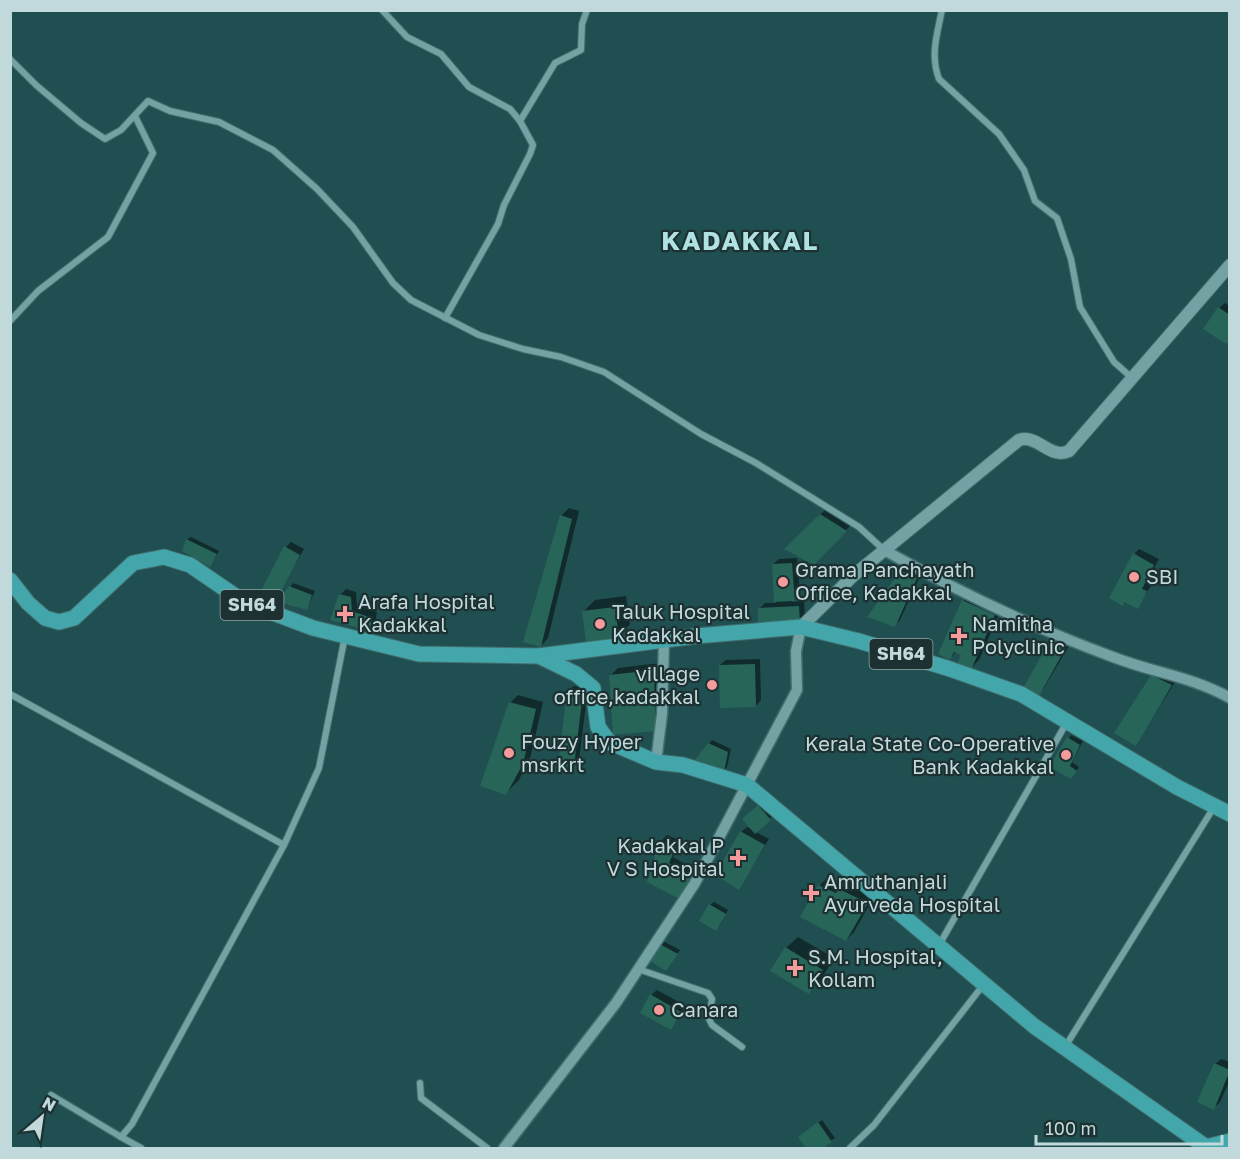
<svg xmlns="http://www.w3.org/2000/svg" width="1240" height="1159" font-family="'Golos Text',sans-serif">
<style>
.shadow{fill:#0007}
.building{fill:#276559}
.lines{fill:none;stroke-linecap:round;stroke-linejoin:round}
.minor-casing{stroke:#426d6e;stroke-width:8}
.tertiary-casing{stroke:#426d6e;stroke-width:13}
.secondary-casing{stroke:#426d6e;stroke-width:14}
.primary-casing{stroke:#426d6e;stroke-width:17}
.minor{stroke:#72a2a3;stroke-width:6}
.tertiary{stroke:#72a2a3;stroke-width:10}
.secondary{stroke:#72a2a3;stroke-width:12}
.primary{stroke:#43a6aa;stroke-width:15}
.poi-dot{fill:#f59b9c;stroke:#1d3132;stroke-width:2}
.labels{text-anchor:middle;stroke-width:4.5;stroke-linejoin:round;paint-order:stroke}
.shield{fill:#1d3132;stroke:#90a7a8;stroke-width:1.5}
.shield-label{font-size:18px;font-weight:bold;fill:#c1d9da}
.poi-label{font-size:20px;fill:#c1d9da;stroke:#1d3132;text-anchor:start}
.district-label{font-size:26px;font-weight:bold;letter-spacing:1.5px;fill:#b0e1e3;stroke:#1d3132}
</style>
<rect width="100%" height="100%" fill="#204f51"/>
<!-- shadow -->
<g class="shadow">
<path d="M1225 303 1230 306V339L1219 308Z"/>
<path d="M569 508 579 511 548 638 541 646 561 516Z"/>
<path d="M826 509 851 525 814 563 786 548Z"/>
<path d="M191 537 219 551 213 561 187 540Z"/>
<path d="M291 542 304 549 277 595 286 547Z"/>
<path d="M1139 549 1159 559 1146 583 1151 586 1137 607 1125 601 1122 604 1134 554Z"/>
<path d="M797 558 800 594 792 602 804 601 805 616 800 621 759 609 765 603H776L773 564 779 559Z"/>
<path d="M907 565 922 572 900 620 895 625 902 571Z"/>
<path d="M293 583 315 591 307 608 290 587Z"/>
<path d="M346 589 356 592 357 606 377 612 375 623 370 629 332 619 340 595Z"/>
<path d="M970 593 1002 607 979 660 971 668 963 654 956 652 950 658 963 601Z"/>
<path d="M626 596 630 624 619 636 583 612 595 600Z"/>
<path d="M1073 639 1044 688 1039 694 1025 687Z"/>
<path d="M760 659 761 700 756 706 720 665 726 660Z"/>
<path d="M661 663 656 730 610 676 618 668Z"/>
<path d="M1157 670 1177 679 1136 744 1152 676Z"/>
<path d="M574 686 588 688 579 760 574 765 568 691Z"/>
<path d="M518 695 543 702 531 755 519 780 506 793 510 703Z"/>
<path d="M1071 735 1083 741 1072 762 1079 767 1075 773 1051 766Z"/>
<path d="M712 740 731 749 727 767 724 771 709 744Z"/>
<path d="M762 803 773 816 756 832 769 839 739 888 741 832 747 827 753 830 744 819Z"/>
<path d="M667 835 681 841 673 857 698 872 687 893 649 881 662 840Z"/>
<path d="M827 878 844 886 848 882 875 895 854 932 846 940 819 886Z"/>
<path d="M714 902 728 910 719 926 710 905Z"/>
<path d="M798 937 834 958 820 981 808 992 786 948Z"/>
<path d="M661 940 680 950 669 965 649 959Z"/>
<path d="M657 990 686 1006 671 1028 651 995Z"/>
<path d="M1221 1059 1230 1062V1080L1220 1102 1214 1108 1215 1064Z"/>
<path d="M822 1120 835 1138 821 1148H808L800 1137Z"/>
</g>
<!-- building -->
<g class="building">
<path d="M1218 307 1230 315V340L1226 344 1203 329Z"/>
<path d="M820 514 847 531 814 565 784 549Z"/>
<path d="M560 515 572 519 541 647 523 642Z"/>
<path d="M186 539 217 554 210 567 182 551Z"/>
<path d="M284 546 300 555 278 597 262 589Z"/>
<path d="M1133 553 1154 565 1142 589 1147 591 1138 609 1124 602 1123 606 1109 598Z"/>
<path d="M792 563 795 601 774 602 772 564Z"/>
<path d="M901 570 917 578 895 627 867 617Z"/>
<path d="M289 586 312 595 307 610 278 602Z"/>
<path d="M339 594 351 597 352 611 372 618 370 631 330 620Z"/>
<path d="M962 600 995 615 971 670 957 664 961 655 954 652 950 660 938 654Z"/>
<path d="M799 606 800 623 758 624V608Z"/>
<path d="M615 607 619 637 586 642 582 611Z"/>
<path d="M1052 637 1068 644 1039 696 1023 688Z"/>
<path d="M755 664 756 707 720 708 719 665Z"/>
<path d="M654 670 656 731 613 735 609 675Z"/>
<path d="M1151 675 1172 685 1136 746 1114 733Z"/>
<path d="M567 691 583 693 574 767 558 765Z"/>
<path d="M509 702 536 709 523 764 506 795 480 786Z"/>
<path d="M1067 737 1080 745 1070 766 1077 771 1071 779 1049 767Z"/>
<path d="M708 743 728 752 724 772 692 764Z"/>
<path d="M758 805 771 820 755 834 742 819Z"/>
<path d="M740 831 765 845 739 890 715 875Z"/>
<path d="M660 839 676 847 669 863 693 878 681 900 647 882Z"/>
<path d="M818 885 836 893 839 889 868 903 846 941 800 917Z"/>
<path d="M709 904 726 914 716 931 699 921Z"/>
<path d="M656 942 678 954 666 971 647 959Z"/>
<path d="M785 947 823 970 809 994 770 971Z"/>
<path d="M650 994 681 1012 671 1030 640 1013Z"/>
<path d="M1214 1063 1230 1070 1214 1110 1197 1102Z"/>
<path d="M818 1122 832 1142 823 1148H806L798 1137Z"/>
</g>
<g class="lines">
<defs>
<g id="minor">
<path d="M382 10 407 37 441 54 469 87 510 109 520 121"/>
<path d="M942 10C937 34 930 56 939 79L999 134 1024 170 1035 201 1057 218 1071 259 1080 307 1114 362 1131 377"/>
<path d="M10 59 36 85 81 123 105 139 121 130 148 101 170 111 219 122 273 150 317 189 353 227 393 283 411 300 479 335 523 349 561 357 604 372 701 434 756 463 859 527 884 550"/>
<path d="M445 318 498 224 504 205 530 154 533 145 520 121 555 63 581 50 582 24 587 10"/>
<path d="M10 321 38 291 108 237 153 153 135 116"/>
<path d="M10 694 284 845"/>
<path d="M939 945 1067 722"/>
<path d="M638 969 708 993 712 999 709 1019 712 1025 742 1047"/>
<path d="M1065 1047 1214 807"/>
<path d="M420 1083 421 1098 487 1148"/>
<path d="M51 1095 121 1137 132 1124 284 845 319 768 345 636"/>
<path d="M121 1137 141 1148"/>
<path d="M850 1148 874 1125 984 984"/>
</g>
<g id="tertiary">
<path d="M884 550C957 591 1034 628 1113 657 1154 673 1190 676 1230 698"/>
<path d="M656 762 662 714 664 642"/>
<path d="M504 1148 616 1003 695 883 797 690 796 651 801 627"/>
</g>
<path id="secondary" d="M801 627 854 575 1019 440C1038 434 1050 460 1069 451L1230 265"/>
<g id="primary">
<path d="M10 580 28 603 45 618 59 622 74 618 133 563 164 557 190 565 244 602 313 628 419 654 539 656 696 636 801 627 859 641 950 669 1021 694 1177 787 1230 814"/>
<path d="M539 656 576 674 593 688 598 727 609 742 656 762 683 765 747 785 1034 1026 1206 1147 1230 1141"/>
</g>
</defs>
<!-- minor casing -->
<use href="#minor" class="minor-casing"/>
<!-- tertiary casing -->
<use href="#tertiary" class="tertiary-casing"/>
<!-- secondary casing -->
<use href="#secondary" class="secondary-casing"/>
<!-- primary casing -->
<use href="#primary" class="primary-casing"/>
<!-- minor -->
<use href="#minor" class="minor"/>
<!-- tertiary -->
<use href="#tertiary" class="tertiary"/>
<!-- secondary -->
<use href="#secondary" class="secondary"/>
<!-- primary -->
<use href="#primary" class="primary"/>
</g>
<!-- markers -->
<g class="poi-dot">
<circle cx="1134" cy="577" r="6"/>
<circle cx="783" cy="582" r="6"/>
<path d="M342 605h6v6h6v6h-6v6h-6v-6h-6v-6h6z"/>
<circle cx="600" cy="624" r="6"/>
<path d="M956 627h6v6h6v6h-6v6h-6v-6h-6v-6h6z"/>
<circle cx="712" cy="685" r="6"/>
<circle cx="509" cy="753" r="6"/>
<circle cx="1066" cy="755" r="6"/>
<path d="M735 849h6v6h6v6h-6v6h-6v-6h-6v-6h6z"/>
<path d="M808 884h6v6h6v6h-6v6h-6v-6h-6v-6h6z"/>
<path d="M792 959h6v6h6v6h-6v6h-6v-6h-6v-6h6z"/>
<circle cx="659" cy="1010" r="6"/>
</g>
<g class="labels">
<!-- shield labels -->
<g class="shield">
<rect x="220.5" y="590" width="63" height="30" rx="4.5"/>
<rect x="869.5" y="639" width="63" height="30" rx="4.5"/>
</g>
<g class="shield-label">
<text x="252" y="611">SH64</text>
<text x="901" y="660">SH64</text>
</g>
<!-- poi labels -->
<g class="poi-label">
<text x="795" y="577">Grama Panchayath<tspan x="795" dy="23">Office, Kadakkal</tspan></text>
<text x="1146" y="584">SBI</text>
<text x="358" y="609">Arafa Hospital<tspan x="358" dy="23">Kadakkal</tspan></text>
<text x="612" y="619">Taluk Hospital<tspan x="612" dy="23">Kadakkal</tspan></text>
<text x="972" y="631">Namitha<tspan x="972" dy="23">Polyclinic</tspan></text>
<text x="700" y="681" text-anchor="end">village<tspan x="700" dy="23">office,kadakkal</tspan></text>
<text x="521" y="749">Fouzy Hyper<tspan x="521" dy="23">msrkrt</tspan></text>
<text x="1054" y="751" text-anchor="end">Kerala State Co-Operative<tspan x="1054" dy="23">Bank Kadakkal</tspan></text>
<text x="724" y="853" text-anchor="end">Kadakkal P<tspan x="724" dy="23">V S Hospital</tspan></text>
<text x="824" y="889">Amruthanjali<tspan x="824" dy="23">Ayurveda Hospital</tspan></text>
<text x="808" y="964">S.M. Hospital,<tspan x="808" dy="23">Kollam</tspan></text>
<text x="671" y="1017">Canara</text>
</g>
<!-- district labels -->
<g class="district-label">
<text x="740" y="250">KADAKKAL</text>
</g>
</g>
<!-- border -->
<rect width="1240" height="1159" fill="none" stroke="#c1d9da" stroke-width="24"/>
<!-- north arrow -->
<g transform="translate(42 1117) rotate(29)" stroke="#1d3132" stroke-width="4.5" paint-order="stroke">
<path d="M0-4.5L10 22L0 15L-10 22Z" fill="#c1d9da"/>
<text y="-9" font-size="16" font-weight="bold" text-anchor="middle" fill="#c1d9da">N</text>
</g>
<!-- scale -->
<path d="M1036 1135v9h186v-9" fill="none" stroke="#c1d9da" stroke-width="3"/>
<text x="1045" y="1135" font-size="18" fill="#c1d9da" stroke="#1d3132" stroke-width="4.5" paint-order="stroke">100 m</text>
</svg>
